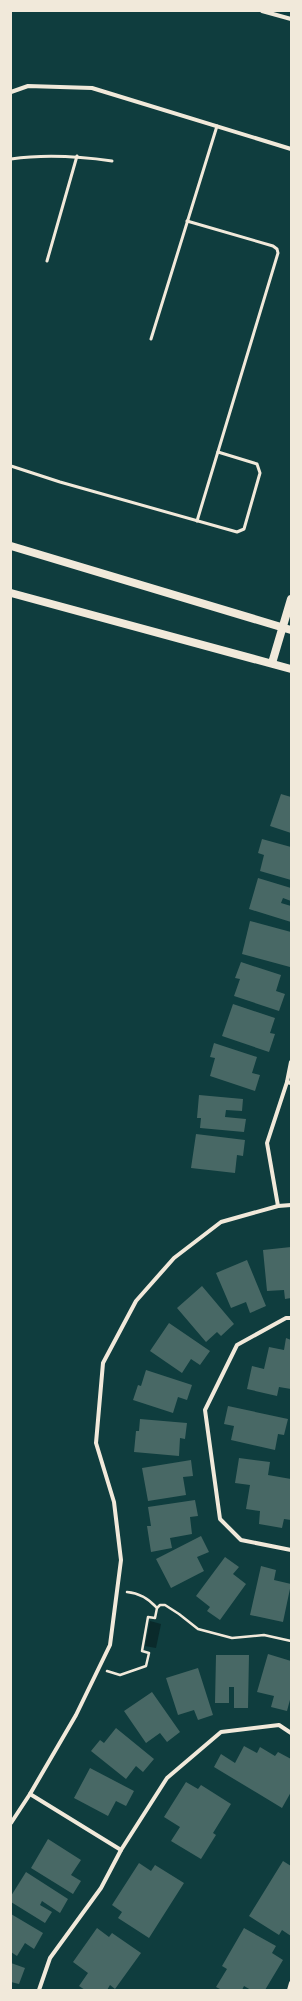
<svg xmlns="http://www.w3.org/2000/svg" width="302" height="2001" font-family="'DM Sans',sans-serif">
<style>
.water{fill:#0a2a2b}
.building{fill:#486865}
.lines{fill:none;stroke-linecap:round;stroke-linejoin:round}
.path{stroke:#f1e9da;stroke-width:2.5}
.service{stroke:#f1e9da;stroke-width:3}
.minor{stroke:#f1e9da;stroke-width:4}
.secondary{stroke:#f1e9da;stroke-width:8}
</style>
<rect width="100%" height="100%" fill="#0f3d3e"/>
<!-- water -->
<path class="water" d="M150 1621 161 1624 156 1648 145 1646Z"/>
<!-- building -->
<g class="building">
<path d="M281 794 291 797V833L270 826Z"/>
<path d="M262 839 291 847V880L260 871 264 855 258 853Z"/>
<path d="M258 878 291 888V901L283 898 281 903 291 906V922L249 909Z"/>
<path d="M250 921 291 932 290 967 242 954Z"/>
<path d="M241 962 281 975 276 991 285 994 279 1011 234 996 240 979 235 978Z"/>
<path d="M233 1004 275 1018 270 1033 275 1034 269 1052 222 1036Z"/>
<path d="M214 1043 257 1057 252 1073 260 1075 255 1091 210 1076 215 1058 210 1057Z"/>
<path d="M199 1095 243 1099 242 1111 226 1110 225 1117 246 1119 244 1132 200 1128 201 1118H197Z"/>
<path d="M196 1134 245 1140 243 1156 237 1155 235 1173 191 1168Z"/>
<path d="M291 1247V1298L285 1299 284 1290 267 1291 263 1250Z"/>
<path d="M247 1260 266 1306 250 1313 246 1302 231 1308 216 1273Z"/>
<path d="M202 1286 234 1324 221 1336 217 1332 206 1342 177 1308Z"/>
<path d="M169 1323 210 1351 200 1365 191 1359 182 1373 150 1351Z"/>
<path d="M286 1338 291 1340V1389L279 1387 277 1396 247 1389 252 1366 264 1369 269 1347 284 1350Z"/>
<path d="M146 1370 192 1385 187 1400 178 1397 173 1413 133 1400 138 1385 141 1386Z"/>
<path d="M228 1406 288 1419 284 1435 278 1434 275 1450 231 1440 234 1426 224 1424Z"/>
<path d="M140 1419 187 1423 185 1439 180 1438 179 1456 134 1452 136 1431H139Z"/>
<path d="M239 1458 270 1462 268 1475 291 1479V1520L284 1519 282 1528 259 1524 260 1511 246 1509 250 1485 235 1483Z"/>
<path d="M191 1460 193 1476 183 1477 186 1495 148 1501 142 1468Z"/>
<path d="M195 1500 198 1516 190 1517 192 1534 170 1538 172 1548 151 1552 147 1526H151L148 1507Z"/>
<path d="M201 1536 209 1552 197 1557 204 1571 171 1588 156 1559Z"/>
<path d="M225 1557 239 1567 233 1574 246 1584 220 1620 207 1611 210 1607 196 1596Z"/>
<path d="M261 1566 276 1570 274 1580 291 1584 283 1622 250 1615Z"/>
<path d="M268 1654 291 1661V1696L287 1711 271 1707 274 1696 257 1692Z"/>
<path d="M216 1655H249L248 1708H234V1687H229V1703H215Z"/>
<path d="M198 1668 213 1715 198 1720 194 1710 178 1715 166 1678Z"/>
<path d="M152 1692 180 1732 167 1742 160 1733 146 1743 124 1711Z"/>
<path d="M116 1728 154 1759 143 1772 136 1766 126 1779 91 1751 100 1740 104 1743Z"/>
<path d="M244 1746 257 1753 260 1747 275 1756 278 1752 291 1759V1792L282 1808 214 1767 221 1754 235 1763Z"/>
<path d="M90 1768 134 1791 126 1806 116 1801 108 1816 74 1798Z"/>
<path d="M186 1782 198 1789 201 1785 231 1804 213 1833 216 1835 201 1859 171 1841 180 1827 164 1817Z"/>
<path d="M48 1839 81 1860 71 1875 81 1881 73 1894 31 1868Z"/>
<path d="M283 1861 291 1866V1936L282 1930 279 1935 249 1916Z"/>
<path d="M139 1863 151 1871 155 1865 184 1883 149 1938 118 1918 122 1912 112 1905Z"/>
<path d="M26 1872 68 1899 60 1913 42 1901 40 1905 52 1912 45 1923 11 1902V1896Z"/>
<path d="M11 1914 43 1933 34 1949 25 1943 17 1956 11 1952Z"/>
<path d="M97 1928 109 1937 112 1933 141 1953 115 1989 110 1985 107 1990H85L79 1986 88 1973 73 1962Z"/>
<path d="M244 1928 276 1946 272 1953 283 1960 265 1990H251L244 1986 242 1990H222L216 1987 227 1969 222 1966Z"/>
<path d="M11 1963 25 1968 19 1984 11 1982Z"/>
</g>
<g class="lines">
<!-- path -->
<g class="path">
<path d="M127 1592C140 1593 149 1599 157 1608"/>
<path d="M107 1671 120 1675 146 1666 149 1653 142 1651 148 1617 155 1618 157 1608 160 1605H165L179 1614 198 1629 232 1638 264 1635 291 1641"/>
</g>
<!-- service -->
<g class="service">
<path d="M11 159C46 154 77 156 112 161"/>
<path d="M187 221 273 246 277 249 278 253 197 521"/>
<path d="M47 261 77 156"/>
<path d="M151 339 217 126"/>
<path d="M11 466 60 482 237 532 244 529 260 473 257 464 218 452"/>
</g>
<!-- minor -->
<g class="minor">
<path d="M262 11 291 19"/>
<path d="M11 92 28 86 92 88 291 149"/>
<path d="M291 1062 287 1082 291 1083"/>
<path d="M278 1206 267 1143 287 1082"/>
<path d="M291 1318H286L237 1345 205 1410 220 1519 241 1540 291 1550"/>
<path d="M30 1794 121 1850"/>
<path d="M11 1823 30 1794 76 1715 110 1645 121 1560 114 1502 96 1443 103 1363 136 1301 174 1258 221 1222 278 1206 291 1205"/>
<path d="M39 1990 50 1958 101 1888 121 1850 167 1778 221 1732 279 1725 291 1733"/>
<path d="M289 1990 291 1983"/>
</g>
<!-- secondary -->
<g class="secondary">
<path d="M11 546 291 630"/>
<path d="M11 593 291 669"/>
<path d="M272 663 291 599"/>
</g>
</g>
<!-- border -->
<rect width="302" height="2001" fill="none" stroke="#f1e9da" stroke-width="24"/>
</svg>
